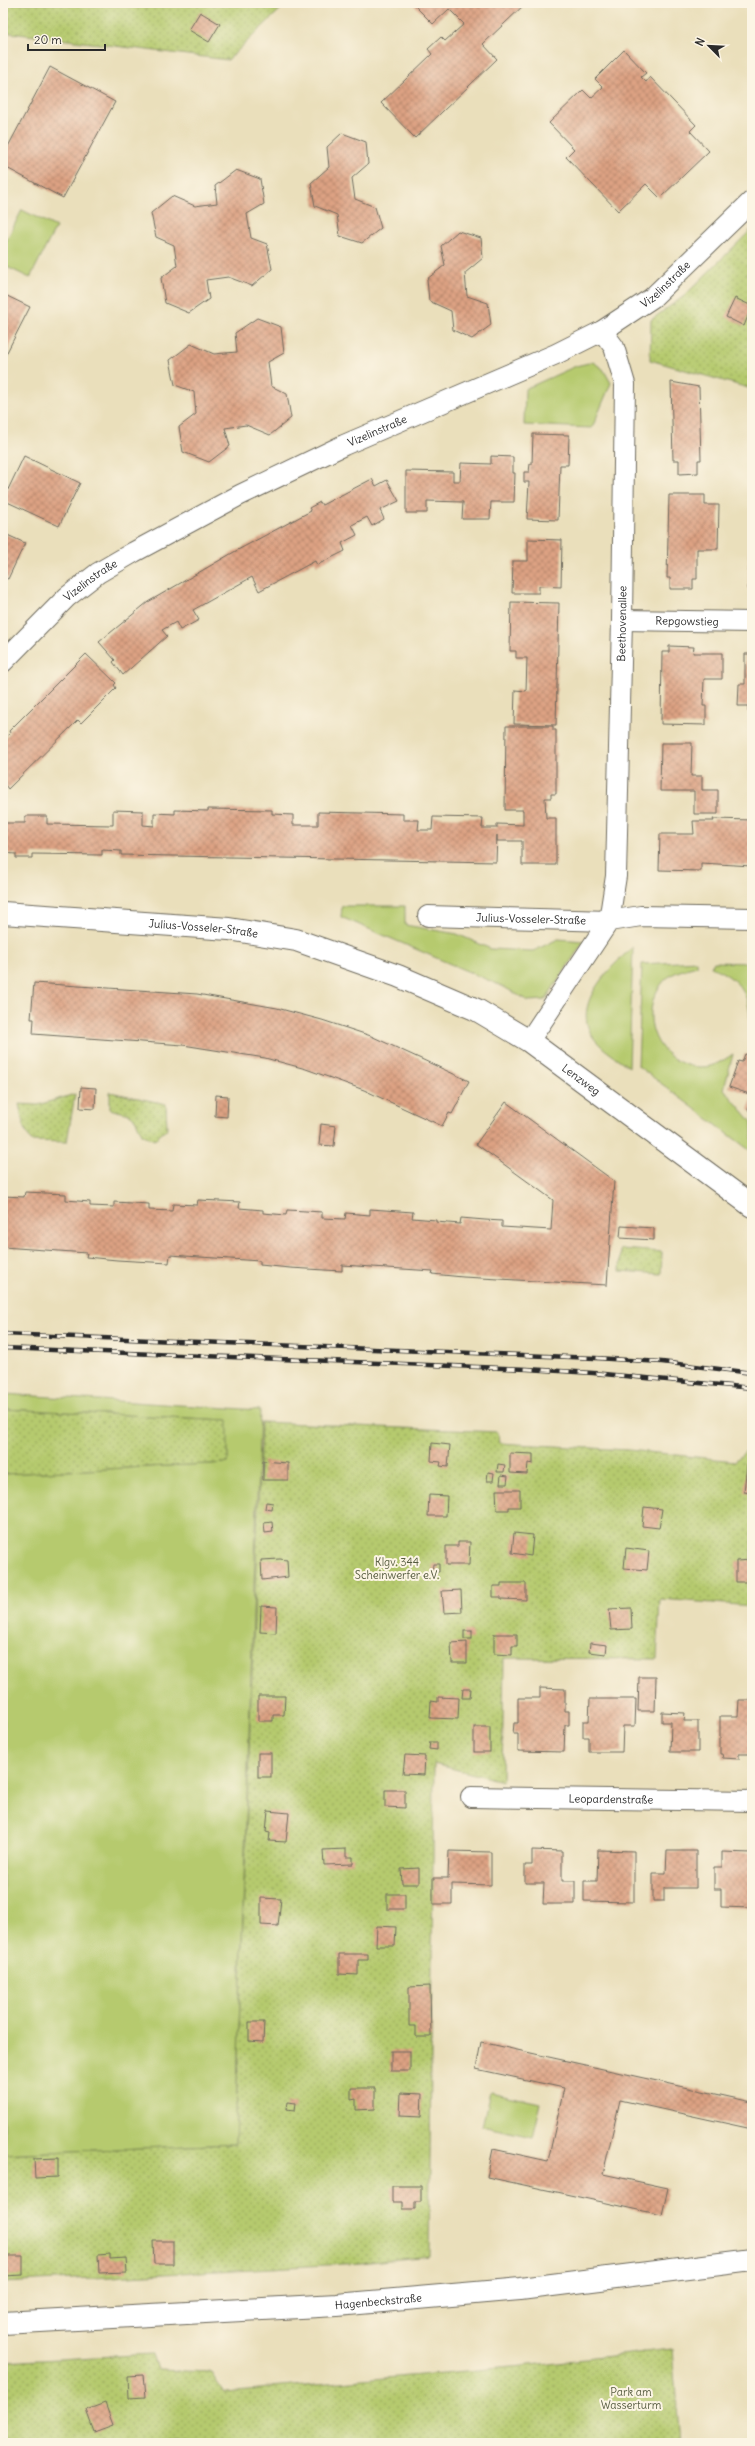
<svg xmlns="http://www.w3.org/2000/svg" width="755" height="2446" font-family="Delius,sans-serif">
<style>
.grass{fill:#b6ca6e;stroke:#707a4c}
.park{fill:url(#park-dots);stroke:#707a4c}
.building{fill:url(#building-cross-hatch)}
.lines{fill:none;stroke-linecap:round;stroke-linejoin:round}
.minor-casing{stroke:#6e6a5d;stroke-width:22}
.tertiary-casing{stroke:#6e6a5d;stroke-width:24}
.minor{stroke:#fff;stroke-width:20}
.tertiary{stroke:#fff;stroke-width:22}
.rail-casing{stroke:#2b2b2b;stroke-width:4.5}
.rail{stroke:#fcf5e5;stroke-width:3;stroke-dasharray:9;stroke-linecap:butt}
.labels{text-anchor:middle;stroke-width:4;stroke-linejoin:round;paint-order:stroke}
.street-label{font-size:11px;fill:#2b2b2b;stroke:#fcf5e5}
.park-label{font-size:11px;fill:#555b3f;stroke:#fcf5e5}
</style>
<defs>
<pattern id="park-dots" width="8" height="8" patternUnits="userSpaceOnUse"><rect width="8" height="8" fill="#b6ca6e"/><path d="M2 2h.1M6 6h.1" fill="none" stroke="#94a45b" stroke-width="1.8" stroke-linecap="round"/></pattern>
<pattern id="building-cross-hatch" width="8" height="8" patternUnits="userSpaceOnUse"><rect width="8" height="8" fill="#dda283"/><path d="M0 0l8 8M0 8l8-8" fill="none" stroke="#b3846b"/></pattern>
</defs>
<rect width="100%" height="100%" fill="#fcf5e5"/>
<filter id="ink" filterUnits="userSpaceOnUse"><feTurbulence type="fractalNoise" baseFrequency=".025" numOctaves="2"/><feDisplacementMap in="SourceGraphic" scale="8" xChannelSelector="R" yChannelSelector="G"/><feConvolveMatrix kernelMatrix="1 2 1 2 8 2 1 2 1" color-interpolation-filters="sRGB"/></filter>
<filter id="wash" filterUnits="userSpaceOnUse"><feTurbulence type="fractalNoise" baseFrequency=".012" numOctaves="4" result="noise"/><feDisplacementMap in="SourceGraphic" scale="16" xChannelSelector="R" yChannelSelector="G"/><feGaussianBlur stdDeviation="0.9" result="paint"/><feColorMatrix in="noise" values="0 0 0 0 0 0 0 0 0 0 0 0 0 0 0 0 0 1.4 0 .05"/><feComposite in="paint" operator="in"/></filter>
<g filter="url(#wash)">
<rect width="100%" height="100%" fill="#eadfbb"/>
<!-- grass -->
<g class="grass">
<path d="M22 210 56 227 30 278 3 265V247Z"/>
<path d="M593 362 603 369 611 383 592 428 524 425 525 389 576 366Z"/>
<path d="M342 906H405V925L457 934 491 949 533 951 558 939 584 941 545 1000 528 1001 504 987 341 917Z"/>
<path d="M633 947 629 1067C620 1060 608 1053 600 1045 564 1011 607 970 633 947Z"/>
<path d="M697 961V966C686 969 672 972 664 981 635 1014 657 1067 702 1067 714 1067 724 1060 733 1054L724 1089 752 1122V1152L638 1066 642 964Z"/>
<path d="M714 962 752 963V1028L749 1027C753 997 739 978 711 967Z"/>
<path d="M3 1394 260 1410 235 2144 3 2154V1474L228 1463 227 1420 3 1409Z"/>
<path d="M490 2092 540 2103 532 2137 482 2126Z"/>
</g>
<!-- park -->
<g class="park">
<path d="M3 3H287L228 60 3 32Z"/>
<path d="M752 229V389L650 360 651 320 684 296Z"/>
<path d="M110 1092 166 1104 167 1129 154 1140 142 1134C131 1110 134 1116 110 1109Z"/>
<path d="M75 1094 67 1142 31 1141 24 1128 19 1104 38 1105Z"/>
<path d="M621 1249 662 1252 661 1274 620 1271Z"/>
<path d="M3 1409 228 1420V1463L3 1474Z"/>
<path d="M261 1422 498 1432 499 1443 629 1450 735 1461 746 1451 752 1452V1606L660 1599 657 1659 504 1658 502 1781 434 1764 429 2256 361 2263 3 2283V2154L235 2144Z"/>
<path d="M672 2349 680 2443H3V2362L152 2354 157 2370 212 2372 225 2392 523 2366Z"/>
</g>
<g id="blocks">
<!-- building -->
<g class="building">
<path d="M412 3H526L483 44 497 59 415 138 381 103 432 54 428 49 441 37 445 41 464 24 449 9 433 24Z"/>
<path d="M200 12 220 24 209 42 189 30Z"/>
<path d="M624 50 646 73 641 77 646 82 650 77 696 125 690 131 709 151 660 198 646 184 618 211 566 157 574 149 549 123 583 90 591 98 603 87 595 79Z"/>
<path d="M50 67 115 102 63 198 3 166V156Z"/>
<path d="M342 133 366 142 368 164 352 178 355 199 375 207 381 228 362 243 340 236 337 215 315 206 311 183 329 167 327 147Z"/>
<path d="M236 170 260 179 264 204 247 214 251 238 267 244 272 269 252 286 228 277 206 280 209 299 189 313 165 303 161 278 177 266 174 245 156 237 151 213 172 196 195 206 217 203 215 186Z"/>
<path d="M458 231 481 238 483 258 465 273 467 296 488 303 491 325 472 339 453 330 451 311 429 301 427 279 445 265 441 246Z"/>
<path d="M3 294 30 307 3 360Z"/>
<path d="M735 298 752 306 744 326 726 317Z"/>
<path d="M257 318 281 327 284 353 268 362 271 386 287 394 291 418 270 435 246 425 225 428 230 446 209 462 183 452 179 427 196 414 194 392 175 385 170 360 191 344 214 354 237 352 235 333Z"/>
<path d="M671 382 699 387 701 460H698V473L679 474V460H673Z"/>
<path d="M533 434 569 435 568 465H560L558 520 527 519 529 482H524V472H529L530 464H532Z"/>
<path d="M24 456 80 483 59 526 3 500Z"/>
<path d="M491 456 513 457V473H515L514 502H491L490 519H462L463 502 427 501V513H406V471L453 472V481H460L461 463 491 464Z"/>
<path d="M372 479 376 486 387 480 399 501 380 510 384 519 372 526 367 517 352 525 357 535 342 543 345 551 317 565 315 561 259 591 252 577 193 610 199 620 180 630 176 622 162 630 167 636 123 675 113 662 115 660 99 642 148 602 234 552 311 511 309 508 320 502 322 505Z"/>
<path d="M669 495H705V505H719L718 549H697V579H693V589H670V578H667Z"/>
<path d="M3 533 25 543 8 579 3 577Z"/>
<path d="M528 539 562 540 561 587 539 586V593H512L513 561H528Z"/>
<path d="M749 541H752V589H748Z"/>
<path d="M511 602 559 603 556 725 514 724 515 690 526 691 527 658H516V651H510Z"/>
<path d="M669 646 694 647 693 653H722V679H704L703 706H706V725L661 724 662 652H669Z"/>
<path d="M86 654 116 683 114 685 116 688 81 723 78 720 8 789 5 785 3 787V740L10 733 9 731Z"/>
<path d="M745 654H752V712H748V706H738L739 684H745Z"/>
<path d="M506 726H553V730H556V794H551V798H545L546 818H556V865H522V841H497V835L496 862 121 855V851L102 850V855L32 854V858H16V854L3 853V823H25V816H47V824L113 825V810L143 811V825L154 826V813L175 814V810L208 811V809L272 810V814L293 815V825H318V812L403 814V820H419L418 830H432L433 817 483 818 482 828H497V824L523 825V810H505Z"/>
<path d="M661 743H692L691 776H702V790H718V814H694V791H660Z"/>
<path d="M713 819 752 820V866L701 863V871L659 870 660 834H694L693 821H714Z"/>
<path d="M34 983 197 994 277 1008 322 1020 371 1036 469 1081 452 1114 449 1113 442 1126 364 1090 306 1069 265 1058 183 1045 33 1034 34 1019H31Z"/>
<path d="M745 1054 752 1056V1095L729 1087 738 1061 742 1062Z"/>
<path d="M81 1087 96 1088 95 1109 80 1108Z"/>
<path d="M216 1095 228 1096 227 1117 215 1116Z"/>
<path d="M752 1099V1112L748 1110Z"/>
<path d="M506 1102 614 1181 607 1285 463 1277 432 1274 433 1271 342 1265V1271L290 1268 260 1265V1261L170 1255 169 1263 117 1260 86 1257 87 1253 3 1247V1196L24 1197 25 1192 66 1194V1200L90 1202V1206L114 1207V1202L149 1204V1210L172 1211 173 1204 197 1205 198 1200 220 1201 240 1202 239 1208 263 1210V1213L286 1215 287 1210 306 1211 322 1212V1218L345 1219 346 1213 370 1215V1209L413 1212 412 1218 436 1220V1222L460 1224 461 1218 485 1220 502 1221V1227L551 1230 553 1200 476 1144Z"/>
<path d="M321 1124 336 1126 334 1146 319 1145Z"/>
<path d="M621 1226 654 1228V1240L620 1238Z"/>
<path d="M432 1443 450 1445 448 1467 440 1466 441 1462 431 1461Z"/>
<path d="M510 1453 533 1454V1464L528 1463 527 1474 510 1473Z"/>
<path d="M263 1461 288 1463V1480H263Z"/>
<path d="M498 1464 505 1465 504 1472H497Z"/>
<path d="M747 1464 752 1465V1493L744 1492Z"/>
<path d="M488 1472 494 1473 493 1481H487Z"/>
<path d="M501 1475 508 1476 507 1484H500Z"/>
<path d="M496 1490H520V1507H509V1510H497Z"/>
<path d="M429 1495 447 1496 446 1516H428Z"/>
<path d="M266 1502 273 1503 272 1510 265 1509Z"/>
<path d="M644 1507 662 1509 659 1528 642 1526Z"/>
<path d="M272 1522 273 1532 265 1533 264 1523Z"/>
<path d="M514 1533 533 1535 531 1556 512 1553Z"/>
<path d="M458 1542H470L469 1565H446V1546H458Z"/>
<path d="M626 1548 649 1551 647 1570 624 1568Z"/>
<path d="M280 1559 287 1560 288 1577 262 1580 261 1560Z"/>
<path d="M752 1560V1582H736V1561Z"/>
<path d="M433 1564H439V1572H432Z"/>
<path d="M501 1583H526V1600L501 1599V1597H493V1586H501Z"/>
<path d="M461 1590 462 1612 444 1613 442 1591Z"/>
<path d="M261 1606 277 1607 276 1633 260 1632Z"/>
<path d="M631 1608 632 1629 611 1630 609 1609Z"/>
<rect x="464" y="1631" width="8" height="8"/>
<path d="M494 1634H517V1646H512V1655L494 1654Z"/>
<path d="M467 1642V1663H452L451 1643Z"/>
<path d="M590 1643 607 1645 606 1654 589 1652Z"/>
<path d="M639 1677H656L655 1711H638Z"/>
<path d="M540 1688 565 1689V1711H569V1725H565L564 1752 518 1751V1734H513L514 1723H518V1698H540Z"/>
<path d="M463 1689H471L470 1698H462Z"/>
<path d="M258 1696H285L284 1715H273V1721H258Z"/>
<path d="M438 1697 459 1698 458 1719 430 1718 431 1701 438 1702Z"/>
<path d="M590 1699H636L635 1726H623L622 1752H589V1737H583V1721H589Z"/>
<path d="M739 1700H752V1754H739V1759L723 1758 722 1754H720V1716H738Z"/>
<path d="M662 1712 685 1713 684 1721H698V1752H670L671 1722H662Z"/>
<rect x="474" y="1727" width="16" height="25"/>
<path d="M430 1742H437V1750L429 1749Z"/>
<rect x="258" y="1753" width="13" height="24"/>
<path d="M405 1755 425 1756 424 1775 403 1774Z"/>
<path d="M385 1790H405V1808L385 1807Z"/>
<path d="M268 1811 289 1813 286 1842 269 1841 270 1833 266 1832Z"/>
<path d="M346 1849V1857H353V1864L324 1865 323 1850Z"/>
<path d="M532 1850 562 1851V1881H575V1904H543L544 1883H525V1865H532Z"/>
<path d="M598 1850 634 1851V1902L584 1901V1881H597Z"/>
<path d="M449 1851 491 1852V1885L452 1884V1904H433V1878H448Z"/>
<path d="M667 1851H696V1888H664V1901H653V1873H666Z"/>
<path d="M722 1852 752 1853V1908L721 1907V1889H714V1867H722Z"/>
<path d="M419 1868V1884H402L401 1869Z"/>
<rect x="387" y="1894" width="18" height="15"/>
<path d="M261 1898 281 1899 278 1926 261 1925Z"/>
<path d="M377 1926 396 1927 395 1946H376Z"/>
<path d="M339 1954H368V1960H358V1975L339 1974Z"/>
<path d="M430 1986 431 2037H416V2026H409V1987Z"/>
<path d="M249 2022H264L263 2042 249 2041Z"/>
<path d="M481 2042 752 2102V2129L620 2100 603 2174 668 2188 662 2215 487 2177 493 2149 548 2161 564 2088 476 2069Z"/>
<rect x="391" y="2051" width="19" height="20"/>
<path d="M351 2088H375V2109L356 2110V2099L351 2100Z"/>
<path d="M401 2093 422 2094 421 2117 400 2116Z"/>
<path d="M287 2102 296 2103 295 2110 286 2109Z"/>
<path d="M58 2158V2177L35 2178 34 2159Z"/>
<path d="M392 2186H421V2202H415V2209H403V2202H392Z"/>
<path d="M153 2241H173V2264H154Z"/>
<path d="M110 2254V2259L126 2258 127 2272 99 2273 98 2255Z"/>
<path d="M6 2256H23V2275L3 2276V2263H6Z"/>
<rect x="3" y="2372" width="3" height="16"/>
<path d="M143 2375 145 2397 129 2398 128 2376Z"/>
<path d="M105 2403 113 2425 94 2432 86 2410Z"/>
</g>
</g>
</g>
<g filter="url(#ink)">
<use href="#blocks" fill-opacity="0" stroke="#6e6a5d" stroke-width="1"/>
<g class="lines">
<defs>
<g id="minor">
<path id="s1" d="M622 620 752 622"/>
<path id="s2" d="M3 662 67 597 98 573 134 552 240 495 344 445 556 354 602 331 652 298 752 201"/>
<path id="s3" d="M428 916 609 921 616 876 622 620 625 384 614 347 602 331"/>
<path d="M529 1041 609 921 641 916 752 918"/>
<path id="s4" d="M471 1797 752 1801"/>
</g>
<g id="tertiary">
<path id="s5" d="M3 913 229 929 296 940 398 976 477 1010 529 1041 752 1206"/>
<path id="s6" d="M3 2323 337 2305 520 2289 752 2260"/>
</g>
</defs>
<!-- minor casing -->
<use href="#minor" class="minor-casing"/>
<!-- tertiary casing -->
<use href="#tertiary" class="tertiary-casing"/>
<!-- minor -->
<use href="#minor" class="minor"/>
<!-- tertiary -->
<use href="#tertiary" class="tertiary"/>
<defs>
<g id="rail">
<path d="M3 1334 595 1358 662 1362 752 1373"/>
<path d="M3 1348 527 1369 593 1373 752 1388"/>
</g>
</defs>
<!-- rail casing -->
<use href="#rail" class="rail-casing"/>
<!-- rail -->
<use href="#rail" class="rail"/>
</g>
</g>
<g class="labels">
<!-- street labels -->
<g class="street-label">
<text dy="4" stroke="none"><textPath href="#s2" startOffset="769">Vizelinstraße</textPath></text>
<text dy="4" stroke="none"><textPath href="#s2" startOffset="444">Vizelinstraße</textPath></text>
<text dy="4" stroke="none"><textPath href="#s2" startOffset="120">Vizelinstraße</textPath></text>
<text dy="4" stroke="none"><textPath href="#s1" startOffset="65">Repgowstieg</textPath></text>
<text dy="4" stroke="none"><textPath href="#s3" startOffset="479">Beethovenallee</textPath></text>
<text dy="4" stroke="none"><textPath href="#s3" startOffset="103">Julius-Vosseler-Straße</textPath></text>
<text dy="4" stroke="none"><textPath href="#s5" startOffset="201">Julius-Vosseler-Straße</textPath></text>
<text dy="4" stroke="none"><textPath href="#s5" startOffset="614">Lenzweg</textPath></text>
<text dy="4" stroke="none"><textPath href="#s4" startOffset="140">Leopardenstraße</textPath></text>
<text dy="4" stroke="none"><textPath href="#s6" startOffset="376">Hagenbeckstraße</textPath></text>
</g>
<!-- park labels -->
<g class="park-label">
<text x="397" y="1566">Klgv. 344<tspan x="397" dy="13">Scheinwerfer e.V.</tspan></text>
<text x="631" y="2396">Park am<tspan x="631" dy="13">Wasserturm</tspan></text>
</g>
</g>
<!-- margin -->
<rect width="755" height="2446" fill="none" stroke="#fcf5e5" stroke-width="16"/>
<!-- north arrow -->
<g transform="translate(709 46) rotate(294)" stroke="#fcf5e5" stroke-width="3" paint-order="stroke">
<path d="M0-3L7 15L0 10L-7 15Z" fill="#2b2b2b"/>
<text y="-6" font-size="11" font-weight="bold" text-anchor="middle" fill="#2b2b2b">N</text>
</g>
<!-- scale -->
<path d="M28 44v6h77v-6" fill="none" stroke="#2b2b2b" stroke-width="2"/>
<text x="34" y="44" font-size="12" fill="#2b2b2b" stroke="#fcf5e5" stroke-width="3" paint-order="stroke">20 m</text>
</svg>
